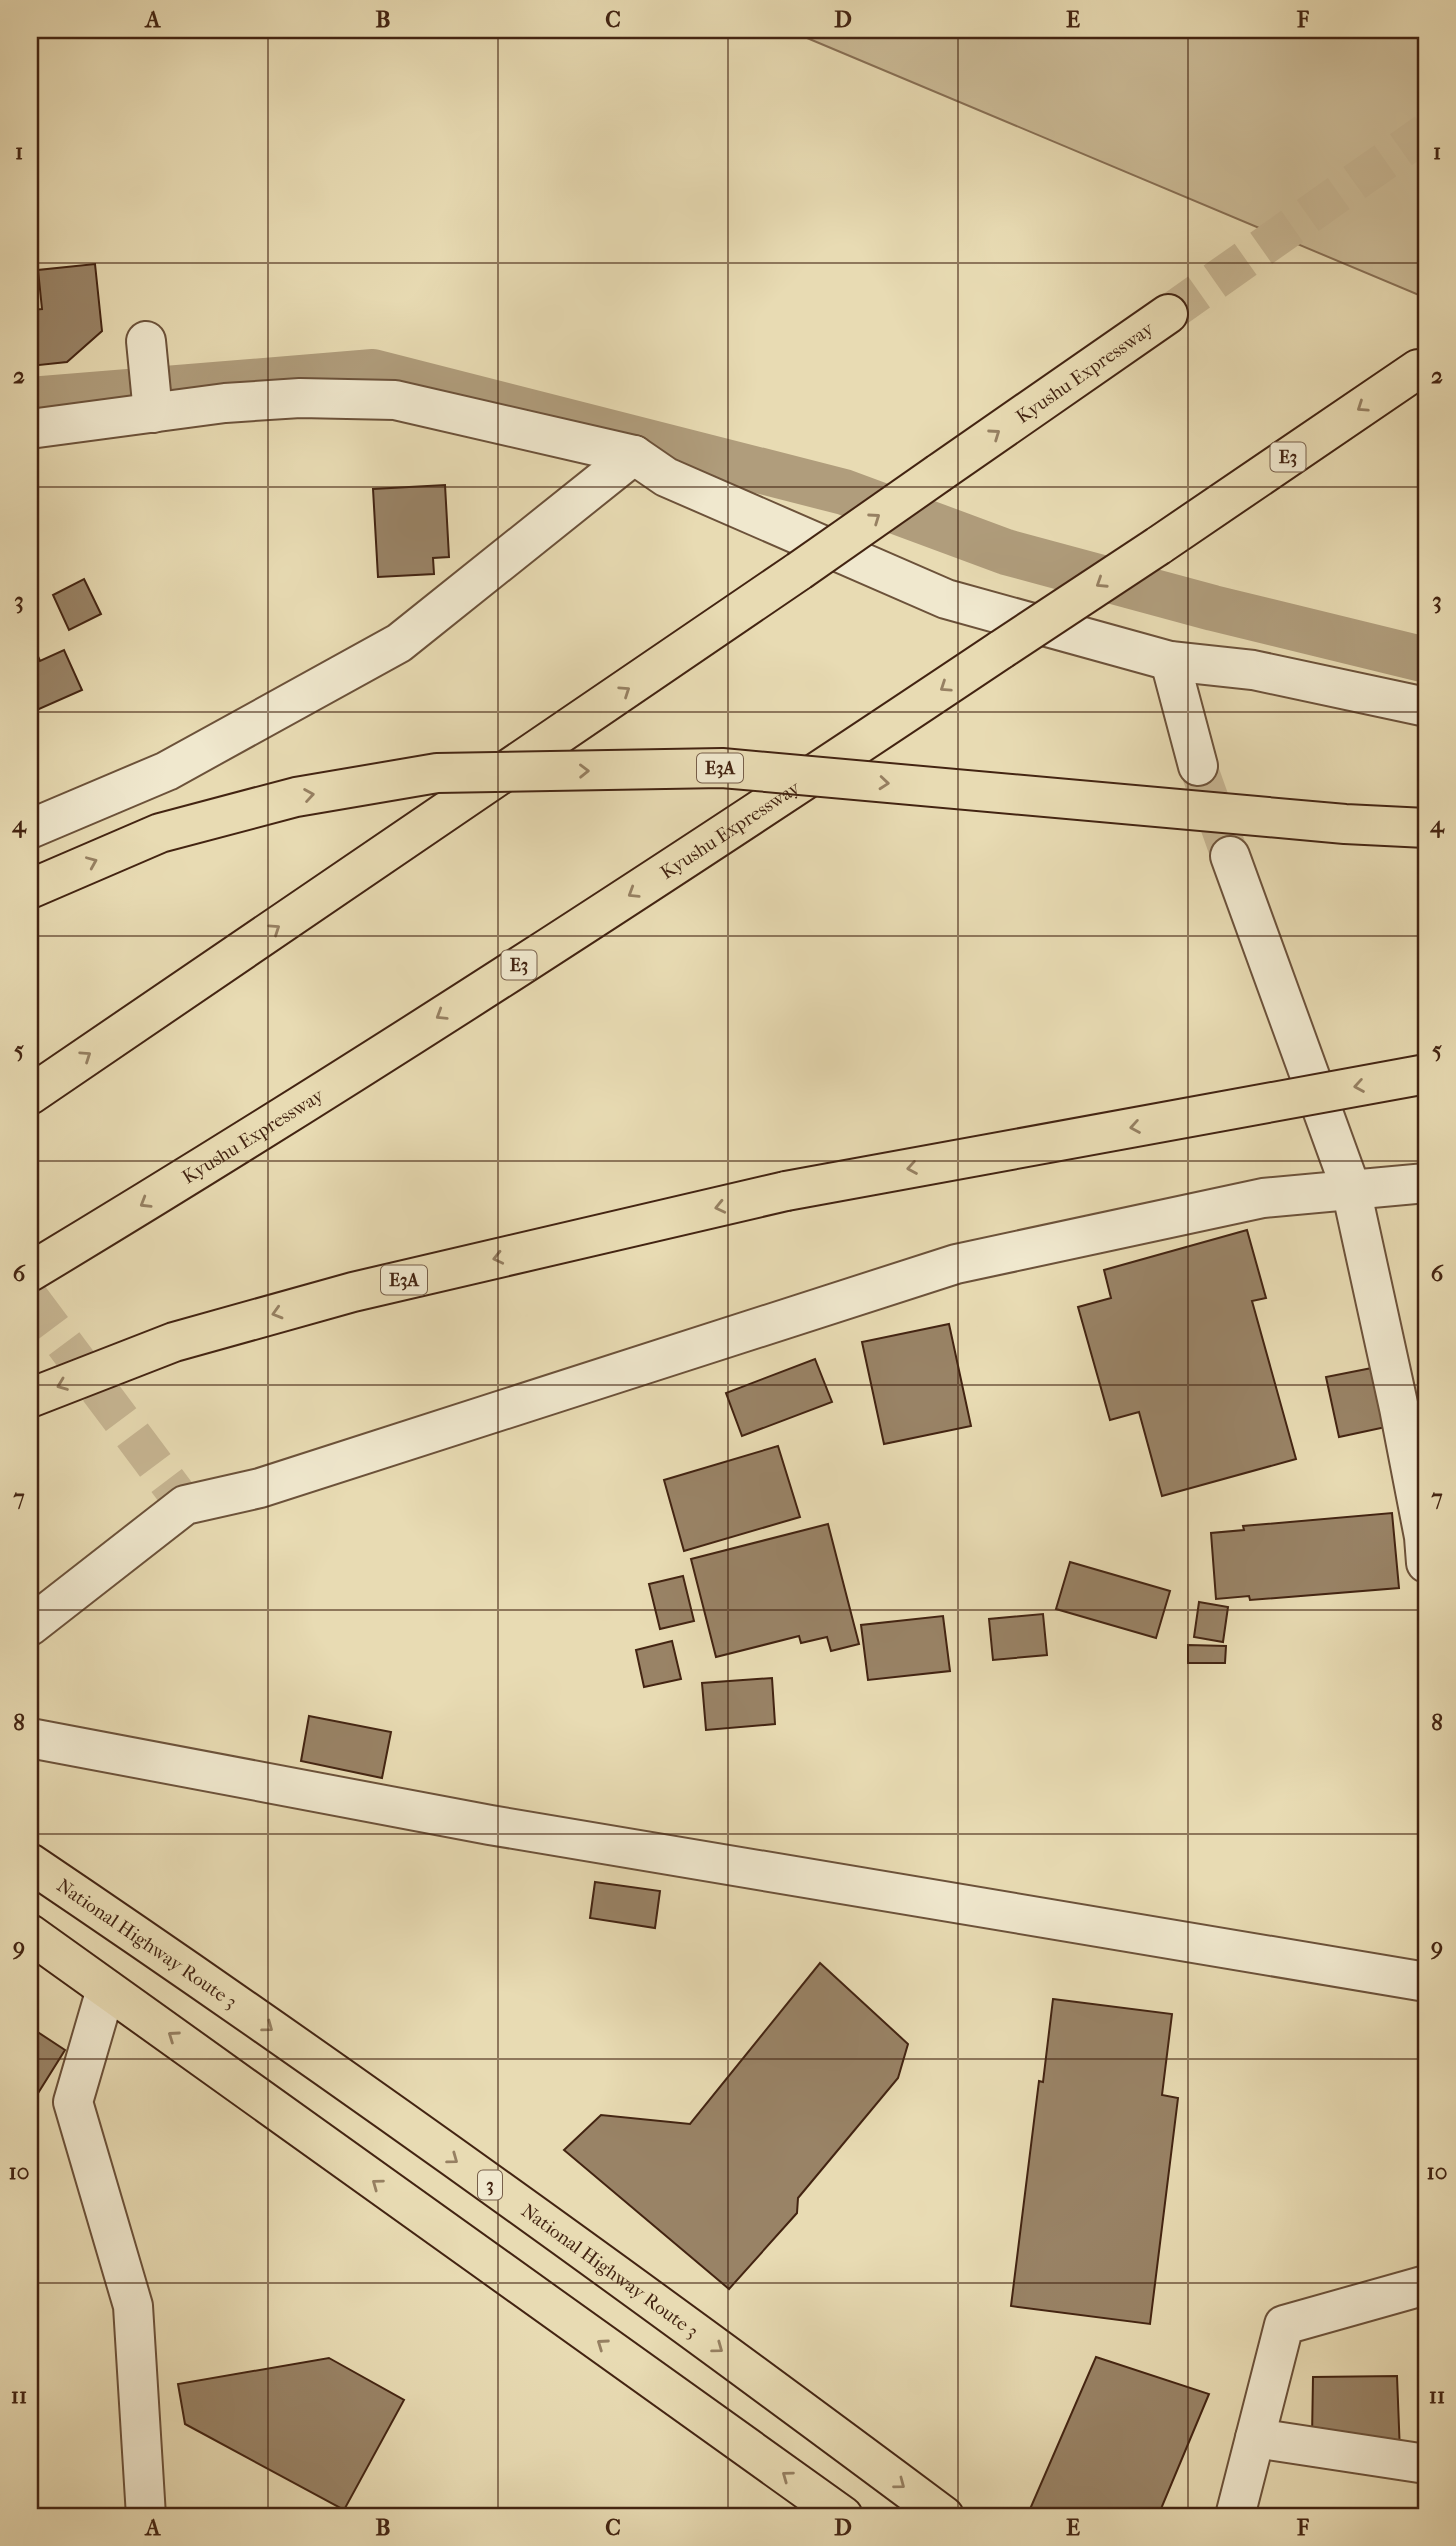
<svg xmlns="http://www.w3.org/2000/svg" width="1456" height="2546" font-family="'IM FELL French Canon',serif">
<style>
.green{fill:#ccbc98;stroke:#887055;stroke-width:2}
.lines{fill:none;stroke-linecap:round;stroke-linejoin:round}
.canal{stroke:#b09d7c;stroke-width:46}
.building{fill:#998366;stroke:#432412;stroke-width:2}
.minor-tunnel{stroke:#c7b693;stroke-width:38;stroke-dasharray:38 19;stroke-linecap:butt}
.highway-tunnel{stroke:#c7b693;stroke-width:38;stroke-dasharray:38 19;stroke-linecap:butt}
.minor-casing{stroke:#6c523a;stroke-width:42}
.highway-casing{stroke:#432412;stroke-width:42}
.minor{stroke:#f0e8ce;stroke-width:38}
.highway{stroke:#e8dbb3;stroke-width:38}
.highway-bridge-casing{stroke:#432412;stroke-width:42;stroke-linecap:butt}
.highway-bridge{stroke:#e8dbb3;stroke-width:38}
.oneway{stroke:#968062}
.grid{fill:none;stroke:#432412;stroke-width:2;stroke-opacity:0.55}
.labels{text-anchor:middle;stroke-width:6;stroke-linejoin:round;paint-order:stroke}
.shield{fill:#f0e8ce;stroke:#775f4a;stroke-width:2}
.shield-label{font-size:18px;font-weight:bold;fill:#432412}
.street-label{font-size:19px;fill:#432412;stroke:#f0e8ce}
.neatline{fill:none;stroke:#432412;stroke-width:2.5}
.grid-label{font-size:23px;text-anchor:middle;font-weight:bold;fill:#432412}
</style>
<rect width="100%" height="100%" fill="#e8dbb3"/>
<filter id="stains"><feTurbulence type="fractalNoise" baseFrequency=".00286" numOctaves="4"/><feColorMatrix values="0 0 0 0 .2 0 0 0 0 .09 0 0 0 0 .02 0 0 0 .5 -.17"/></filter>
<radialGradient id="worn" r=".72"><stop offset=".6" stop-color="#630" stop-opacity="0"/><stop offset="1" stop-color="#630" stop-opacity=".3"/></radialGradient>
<!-- green -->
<path class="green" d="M788 30H1426V298Z"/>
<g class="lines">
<!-- canal -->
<path class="canal" d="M30 400 373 372 844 492 1006 552 1213 608 1426 660"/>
</g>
<!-- building -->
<g class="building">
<path d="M95 264 102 331 67 362 30 366V310L42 309 38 270Z"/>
<path d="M445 485 449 557 433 558 434 574 378 577 373 489Z"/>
<path d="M84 579 101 614 69 630 53 595Z"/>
<path d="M30 638 40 661 64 650 82 690 30 713Z"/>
<path d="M1247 1230 1266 1298 1252 1301 1296 1459 1162 1496 1139 1412 1110 1420 1078 1307 1111 1298 1104 1270Z"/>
<path d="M949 1324 971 1426 884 1444 862 1342Z"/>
<path d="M815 1359 832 1402 742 1436 726 1393Z"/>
<path d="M1382 1366 1395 1425 1339 1437 1326 1377Z"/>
<path d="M778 1446 800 1517 684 1551 664 1480Z"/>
<path d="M1392 1513 1399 1588 1250 1600 1249 1596 1216 1599 1211 1533 1244 1530 1243 1526Z"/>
<path d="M828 1524 859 1644 831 1651 827 1637 801 1643 799 1636 716 1657 691 1559Z"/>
<path d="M1070 1562 1170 1591 1156 1638 1056 1609Z"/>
<path d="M683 1576 694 1621 660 1629 649 1584Z"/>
<path d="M1199 1602 1228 1607 1223 1642 1194 1637Z"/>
<path d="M1043 1614 1047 1655 993 1660 989 1619Z"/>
<path d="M943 1616 950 1671 868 1680 861 1625Z"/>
<path d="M672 1641 681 1679 644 1687 636 1650Z"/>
<path d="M1188 1645 1226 1646 1225 1663H1188Z"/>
<path d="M772 1678 775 1724 706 1730 702 1683Z"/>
<path d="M309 1716 391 1732 382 1778 301 1761Z"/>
<path d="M595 1882 660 1891 655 1928 590 1918Z"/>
<path d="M820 1963 908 2044 898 2078 798 2198 797 2213 729 2289 564 2150 601 2115 690 2124Z"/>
<path d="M1053 1999 1172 2014 1162 2095 1178 2098 1150 2324 1011 2306 1039 2081 1043 2082Z"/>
<path d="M30 2027 65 2050 30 2106Z"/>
<path d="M1096 2357 1209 2394 1158 2516H1027Z"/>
<path d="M329 2358 404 2400 344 2510 185 2424 178 2384Z"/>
<path d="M1397 2376 1400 2453 1312 2438 1313 2377Z"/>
</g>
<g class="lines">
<!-- minor-tunnel -->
<g class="minor-tunnel">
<path d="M1198 766 1230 856"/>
<path d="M30 1298 185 1505"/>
</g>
<!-- highway-tunnel -->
<path class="highway-tunnel" d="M1168 314 1426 132"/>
<defs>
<g id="minor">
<path d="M146 341 153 413"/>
<path d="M30 429 225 403 300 398 395 400 634 455 666 477 946 599 1170 661 1253 670 1426 707"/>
<path d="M1170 661 1198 766"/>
<path d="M30 829 167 771 399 643 634 455"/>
<path d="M1230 856 1351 1189 1399 1408 1424 1537 1426 1563"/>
<path d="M30 1626 185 1505 260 1488 956 1264 1263 1198 1426 1183"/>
<path d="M30 1738 490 1825 1426 1982"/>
<path d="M106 1989 73 2102 133 2306 146 2516"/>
<path d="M1255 2438 1426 2464"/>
<path d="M1235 2516 1284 2325 1426 2285"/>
</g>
<g id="highway">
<path id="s1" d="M939 473 1168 314"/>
<path d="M1158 546 1418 369"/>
<path d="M30 1095 799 571"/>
<path id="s2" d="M30 1272C359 1074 682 863 1002 649"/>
<path d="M30 1398 174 1342 353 1292 786 1191"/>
<path id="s3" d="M30 1863C340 2072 644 2292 944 2516"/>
<path d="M30 1934 843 2516"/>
</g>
</defs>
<!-- minor casing -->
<use href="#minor" class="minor-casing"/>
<!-- highway casing -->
<use href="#highway" class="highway-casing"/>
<!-- minor -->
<use href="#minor" class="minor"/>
<!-- highway -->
<use href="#highway" class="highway"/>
<defs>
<g id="highway-bridge">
<path d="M799 571 939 473"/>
<path d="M1002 649 1158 546"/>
<path d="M30 889 160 833 296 797 437 773 722 768 1345 824 1426 828"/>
<path d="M786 1191 1426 1074"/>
</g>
</defs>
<!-- highway-bridge casing -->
<use href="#highway-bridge" class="highway-bridge-casing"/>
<!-- highway-bridge -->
<use href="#highway-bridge" class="highway-bridge"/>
</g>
<!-- one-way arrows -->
<defs><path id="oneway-chevron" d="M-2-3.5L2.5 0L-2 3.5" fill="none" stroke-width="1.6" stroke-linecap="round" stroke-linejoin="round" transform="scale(1.75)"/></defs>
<g class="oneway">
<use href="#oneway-chevron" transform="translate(1362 407) rotate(146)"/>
<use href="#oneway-chevron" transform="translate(995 434) rotate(-35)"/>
<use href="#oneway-chevron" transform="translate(875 518) rotate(-35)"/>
<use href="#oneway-chevron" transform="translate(1101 583) rotate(147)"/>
<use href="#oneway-chevron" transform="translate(945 687) rotate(146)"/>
<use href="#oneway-chevron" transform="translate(625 691) rotate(-34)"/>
<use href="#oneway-chevron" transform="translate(584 771) rotate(-1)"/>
<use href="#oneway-chevron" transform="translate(884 783) rotate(5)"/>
<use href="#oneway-chevron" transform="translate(309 795) rotate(-9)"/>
<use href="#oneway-chevron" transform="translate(92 862) rotate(-23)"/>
<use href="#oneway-chevron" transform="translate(633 893) rotate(148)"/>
<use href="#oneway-chevron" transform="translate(275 929) rotate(-34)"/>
<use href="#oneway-chevron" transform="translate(441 1015) rotate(148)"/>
<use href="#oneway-chevron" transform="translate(86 1056) rotate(-34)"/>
<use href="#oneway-chevron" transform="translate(1359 1086) rotate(170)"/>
<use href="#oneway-chevron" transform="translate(1135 1127) rotate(170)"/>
<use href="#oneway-chevron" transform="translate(912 1168) rotate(170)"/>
<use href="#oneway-chevron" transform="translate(145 1203) rotate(149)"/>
<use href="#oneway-chevron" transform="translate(720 1207) rotate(167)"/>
<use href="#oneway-chevron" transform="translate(498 1258) rotate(167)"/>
<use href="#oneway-chevron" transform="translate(277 1313) rotate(164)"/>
<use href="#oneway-chevron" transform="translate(62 1385) rotate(159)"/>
<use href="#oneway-chevron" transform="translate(268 2027) rotate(36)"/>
<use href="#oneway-chevron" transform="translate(173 2036) rotate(-145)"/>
<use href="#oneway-chevron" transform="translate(453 2159) rotate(36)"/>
<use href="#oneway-chevron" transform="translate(377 2184) rotate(-144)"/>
<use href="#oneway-chevron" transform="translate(602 2344) rotate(-145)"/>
<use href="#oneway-chevron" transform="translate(718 2348) rotate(36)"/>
<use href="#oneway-chevron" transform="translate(787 2476) rotate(-144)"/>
<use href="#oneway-chevron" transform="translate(900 2484) rotate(37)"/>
</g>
<!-- grid -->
<path class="grid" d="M268 30V2516M498 30V2516M728 30V2516M958 30V2516M1188 30V2516M30 263H1426M30 487H1426M30 712H1426M30 936H1426M30 1161H1426M30 1385H1426M30 1610H1426M30 1834H1426M30 2059H1426M30 2283H1426"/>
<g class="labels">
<!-- shield labels -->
<g class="shield">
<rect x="1270.5" y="442.5" width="35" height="29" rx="5"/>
<rect x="697" y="753.5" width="46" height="29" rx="5"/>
<rect x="501.5" y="950.5" width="35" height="29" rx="5"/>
<rect x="381" y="1265.5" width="46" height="29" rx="5"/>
<rect x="478" y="2170.5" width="24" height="29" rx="5"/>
</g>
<g class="shield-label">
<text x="1288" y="463">E3</text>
<text x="720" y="774">E3A</text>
<text x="519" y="971">E3</text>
<text x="404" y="1286">E3A</text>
<text x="490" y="2191">3</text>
</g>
<!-- street labels -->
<g class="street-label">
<text dy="7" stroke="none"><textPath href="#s1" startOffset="177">Kyushu Expressway</textPath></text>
<text dy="7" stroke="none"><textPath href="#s2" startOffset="828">Kyushu Expressway</textPath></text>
<text dy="7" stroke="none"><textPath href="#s2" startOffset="261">Kyushu Expressway</textPath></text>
<text dy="7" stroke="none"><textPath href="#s3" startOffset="142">National Highway Route 3</textPath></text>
<text dy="7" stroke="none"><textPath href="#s3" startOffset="709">National Highway Route 3</textPath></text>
</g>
</g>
<!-- margin -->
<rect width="1456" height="2546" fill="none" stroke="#e8dbb3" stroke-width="77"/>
<rect x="38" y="38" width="1380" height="2470" class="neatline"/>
<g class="grid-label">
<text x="153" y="27">A</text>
<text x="383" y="27">B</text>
<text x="613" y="27">C</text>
<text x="843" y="27">D</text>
<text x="1073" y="27">E</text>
<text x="1303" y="27">F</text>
<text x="19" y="159">1</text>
<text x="1437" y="159">1</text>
<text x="19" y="383">2</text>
<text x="1437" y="383">2</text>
<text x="19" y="608">3</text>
<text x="1437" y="608">3</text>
<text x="19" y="832">4</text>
<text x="1437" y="832">4</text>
<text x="19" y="1057">5</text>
<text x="1437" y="1057">5</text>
<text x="19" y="1281">6</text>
<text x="1437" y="1281">6</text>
<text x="19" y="1505">7</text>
<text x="1437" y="1505">7</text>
<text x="19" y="1730">8</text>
<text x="1437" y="1730">8</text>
<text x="19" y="1954">9</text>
<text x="1437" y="1954">9</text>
<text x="19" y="2179">10</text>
<text x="1437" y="2179">10</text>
<text x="19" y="2403">11</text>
<text x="1437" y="2403">11</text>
<text x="153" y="2535">A</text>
<text x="383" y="2535">B</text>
<text x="613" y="2535">C</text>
<text x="843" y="2535">D</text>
<text x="1073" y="2535">E</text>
<text x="1303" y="2535">F</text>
</g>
<rect width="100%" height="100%" filter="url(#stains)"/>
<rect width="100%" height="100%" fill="url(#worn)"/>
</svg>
